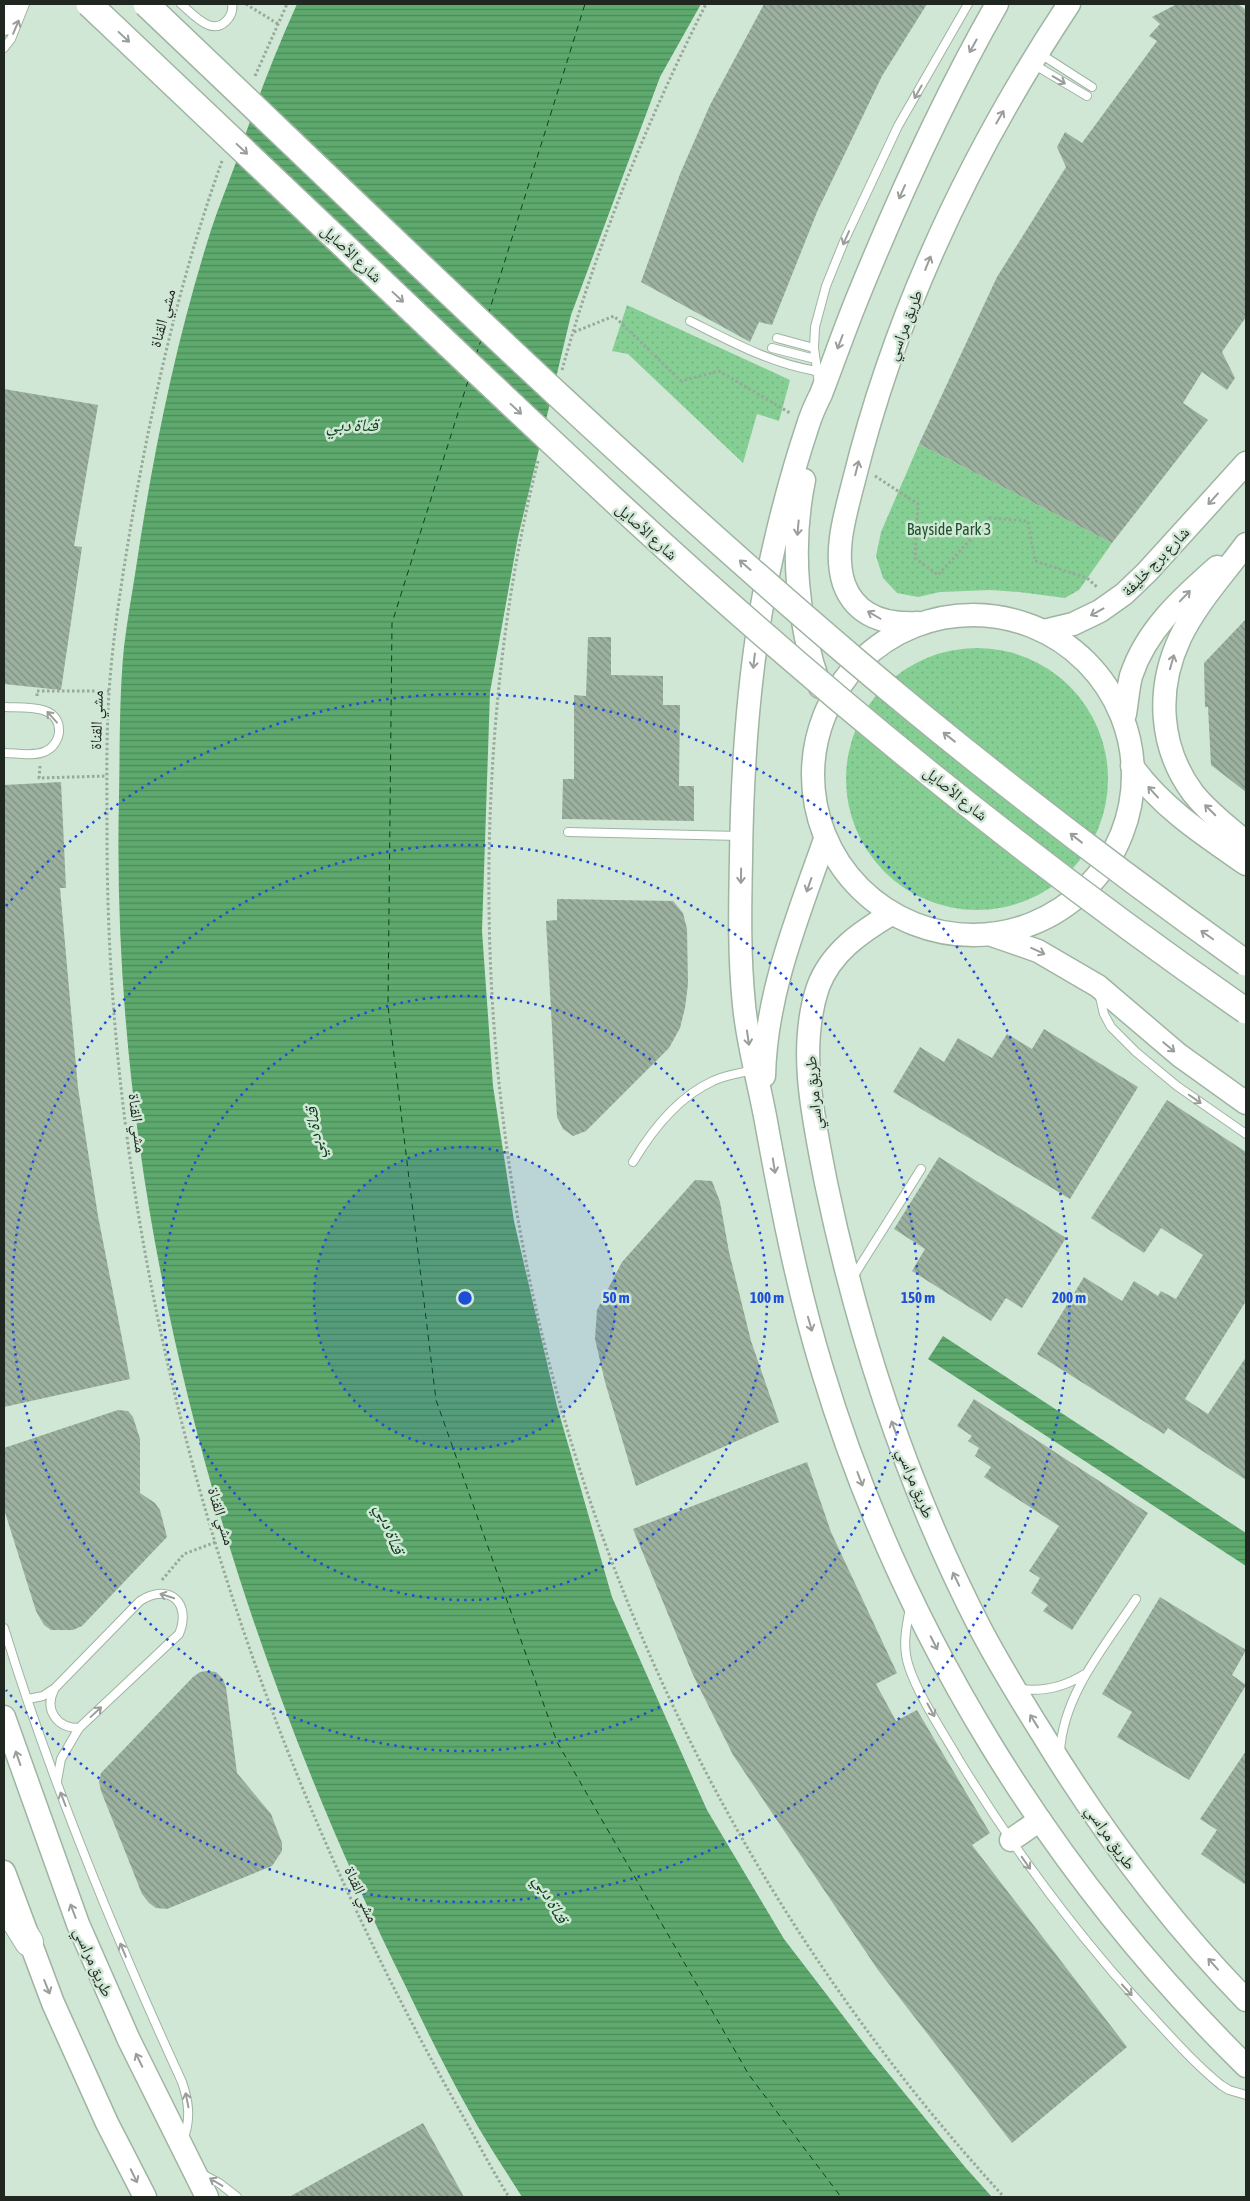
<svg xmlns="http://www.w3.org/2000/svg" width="1250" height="2201" font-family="'Asap Condensed','Noto Naskh Arabic',sans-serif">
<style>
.park{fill:url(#park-dots)}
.water{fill:url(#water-rules)}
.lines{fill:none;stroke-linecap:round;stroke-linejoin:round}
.ferry{stroke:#0a441e;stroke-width:1;stroke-dasharray:6 5;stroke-linecap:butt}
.building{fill:url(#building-back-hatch)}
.lane-casing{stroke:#9fb4a2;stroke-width:10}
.secondary-casing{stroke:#9fb4a2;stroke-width:25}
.highway-casing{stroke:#9fb4a2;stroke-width:30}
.path{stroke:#98a99b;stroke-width:3;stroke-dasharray:2.5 2.5;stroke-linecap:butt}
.lane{stroke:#fff;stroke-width:8}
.secondary{stroke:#fff;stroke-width:22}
.highway{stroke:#fff;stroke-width:28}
.primary-bridge-casing{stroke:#9fb4a2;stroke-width:28;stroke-linecap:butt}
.primary-bridge{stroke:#fff;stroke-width:25}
.oneway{stroke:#9a9e9b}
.ring{fill:none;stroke:#1d4ed8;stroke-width:2.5;stroke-dasharray:2.5 5}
.labels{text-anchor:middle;stroke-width:5;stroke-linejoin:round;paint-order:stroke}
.street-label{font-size:16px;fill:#1f2720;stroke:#d1e7d5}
.park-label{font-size:16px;fill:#1b522a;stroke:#d1e7d5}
.water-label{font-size:18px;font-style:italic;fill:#0a441e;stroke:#d1e7d5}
.centre{fill:#1d4ed8;stroke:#d1e7d5;stroke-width:2.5}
.ring-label{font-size:15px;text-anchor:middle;font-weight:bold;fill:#1d4ed8;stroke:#d1e7d5;stroke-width:5;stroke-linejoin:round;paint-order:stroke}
</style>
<defs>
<pattern id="park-dots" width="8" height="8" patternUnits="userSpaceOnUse" patternTransform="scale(1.25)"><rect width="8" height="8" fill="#86cf94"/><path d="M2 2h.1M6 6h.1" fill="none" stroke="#73b27f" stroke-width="1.8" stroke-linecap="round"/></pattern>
<pattern id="water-rules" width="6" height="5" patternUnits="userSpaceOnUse" patternTransform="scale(1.25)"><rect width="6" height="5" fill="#5da96e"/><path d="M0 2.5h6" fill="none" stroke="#4c8a5a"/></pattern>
<pattern id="building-back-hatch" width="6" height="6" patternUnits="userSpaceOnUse" patternTransform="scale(1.25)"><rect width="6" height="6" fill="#9cb19f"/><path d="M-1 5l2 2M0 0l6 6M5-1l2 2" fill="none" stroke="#7f9081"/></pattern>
</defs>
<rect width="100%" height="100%" fill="#d1e7d5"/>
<!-- park -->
<g class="park">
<path d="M627 305 790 380 779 421 757 414 743 463 628 354 612 351Z"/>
<path d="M919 444 1112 543 1079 590 1065 598 1019 592 991 590 940 592 918 597 897 593 883 578 876 556 881 532Z"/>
<circle cx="977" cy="779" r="131"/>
</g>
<!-- water -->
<g class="water">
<path d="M297 4H701L660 77 571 315 518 537 490 692 482 931 493 1086 514 1221 557 1406 612 1597 707 1810 784 1939 870 2051 965 2167 992 2197H522C504 2168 484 2139 468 2109 445 2068 425 2027 405 1985 225 1622 109 1205 119 797 120 748 119 697 124 647 127 621 132 594 136 568 153 454 176 340 211 230 218 208 227 187 235 165 253 110 273 57 297 4Z"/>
<path d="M943 1336 1246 1533V1566L928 1359Z"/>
</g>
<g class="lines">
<!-- ferry -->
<g class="ferry">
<path d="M488 315 585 4"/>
<path d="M476 355 481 340"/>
<path d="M468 381 392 623 388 1006 436 1400 557 1742 749 2075 841 2197"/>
</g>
</g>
<!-- building -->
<g class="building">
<path d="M764 4H927L882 76 817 212 772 325 759 322 750 342 641 282 680 174 710 105Z"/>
<path d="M1177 4H1238L1246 10V317L1222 352 1235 378 1227 390 1202 372 1183 403 1208 420 1112 543 919 444 997 277 1066 167 1057 147 1065 132 1082 143 1157 41 1149 36 1160 24 1152 17Z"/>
<path d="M4 389 98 405 74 546 82 547 61 690 4 684Z"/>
<path d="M1246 619V792L1211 765 1208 707H1205L1204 663Z"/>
<path d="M588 637H611V675L663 676V705H680L679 786H694V821L562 819 563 779H574V695L586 696Z"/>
<path d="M61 782 66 888H60L78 1088 98 1216 130 1379 4 1407V785Z"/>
<path d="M557 899 673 901 683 913 687 929 688 984 685 1008 680 1028 669 1048 586 1131 573 1136 563 1129 557 1117 546 921 557 920Z"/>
<path d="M1044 1029 1138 1087 1070 1199 893 1092 920 1047 944 1062 958 1038 992 1058 1007 1034 1032 1049Z"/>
<path d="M1167 1100 1246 1152V1301L1185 1399 1208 1414 1246 1357V1480L1168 1428 1164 1434 1037 1354 1084 1277 1122 1301 1134 1281 1158 1296 1161 1291 1176 1299 1203 1255 1161 1228 1144 1253 1091 1218Z"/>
<path d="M939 1157 1066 1238 1022 1308 1006 1298 991 1321 912 1271 925 1249 894 1229Z"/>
<path d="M695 1180 712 1181 720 1202 729 1252 751 1341 779 1422 636 1486 605 1382 595 1339 597 1310 622 1262Z"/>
<path d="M974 1399 1148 1513 1072 1630 1043 1611 1048 1605 1031 1593 1040 1578 1029 1571 1059 1526 984 1477 991 1467 975 1456 979 1448 968 1441 972 1436 957 1426Z"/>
<path d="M118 1410 128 1411 133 1417 140 1439V1493L155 1503 160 1510 167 1537 82 1626 73 1630H51L44 1625 36 1611 4 1509V1448Z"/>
<path d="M807 1462 831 1532 897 1673 876 1684 896 1721 917 1710 990 1833 972 1845 1127 2047 1012 2143 878 1970 733 1755 693 1675 633 1529Z"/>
<path d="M1160 1597 1246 1650 1232 1675 1246 1685 1189 1780 1117 1737 1132 1712 1102 1694Z"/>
<path d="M207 1671 216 1672 223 1679 226 1687 237 1773 271 1814 282 1843V1851L272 1866 167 1909 156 1908 149 1903 142 1894 101 1791 99 1782 101 1773 193 1677 200 1672Z"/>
<path d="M1246 1751V1885L1201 1854 1217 1830 1200 1819Z"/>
<path d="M423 2123 464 2197H289Z"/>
</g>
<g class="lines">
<defs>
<g id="lane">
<path d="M181 4C194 15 213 38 228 19 232 14 233 9 232 4"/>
<path d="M4 48 11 39 25 4"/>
<path d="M1039 53 1092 87"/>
<path d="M1033 64 1087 96"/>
<path d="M690 321C732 342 770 363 816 371"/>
<path d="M777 338 814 348"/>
<path d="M772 348 815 359"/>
<path d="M819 384 814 348 815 327 826 286 845 239 898 126 968 4"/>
<path d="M4 707C23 708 61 703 59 733 58 740 53 748 46 751 35 757 16 753 4 753"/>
<path d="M568 832 739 836"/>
<path d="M1099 993 1104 1014 1111 1027 1136 1052 1177 1086 1246 1134"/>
<path d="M633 1162C652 1130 678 1097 713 1081 725 1075 741 1073 754 1070"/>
<path d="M853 1277 921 1169"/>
<path d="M910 1608C906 1628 902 1647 909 1667 918 1695 944 1734 959 1760 1014 1850 1077 1935 1149 2013 1172 2038 1195 2064 1221 2085L1229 2090 1246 2095"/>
<path d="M4 1628C52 1784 114 1934 182 2082 189 2102 191 2120 183 2140"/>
<path d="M1020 1689C1043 1692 1066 1686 1085 1674"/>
<path d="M54 1690C44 1710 57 1728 79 1728"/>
<path d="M28 1699 43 1696 55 1688 140 1601C169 1582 192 1603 179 1634L79 1728 61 1759 57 1781"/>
<path d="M1060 1752C1063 1694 1106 1645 1136 1599"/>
<path d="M202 2174 219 2183 237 2197"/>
</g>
<g id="secondary">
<path d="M997 4C943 99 898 198 857 299 844 331 833 363 821 394 816 404 811 415 808 425 790 479 776 534 765 589 748 678 742 769 741 859 740 908 739 956 744 1005 748 1047 760 1086 767 1127 782 1209 798 1290 822 1369 901 1632 1051 1874 1246 2066"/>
<path d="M4 24 11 4"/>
<path d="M804 480C790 548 797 622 820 687"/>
<path d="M1246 544C1224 574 1196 604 1180 638 1156 689 1159 747 1193 793 1208 812 1228 827 1246 842"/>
<circle cx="973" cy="775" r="160"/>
<path d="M918 623C887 625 856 617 844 584 833 551 846 512 854 480 896 310 973 149 1069 4"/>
<path d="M1044 631 1073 624 1100 611 1124 594 1147 572 1246 463"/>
<path d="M1125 714C1127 702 1128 688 1131 676 1146 630 1182 598 1217 567"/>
<path d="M1132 766C1162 808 1204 835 1246 864"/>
<path d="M891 914C861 932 831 952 818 987 797 1050 814 1120 826 1183 858 1336 908 1488 980 1628 999 1664 1021 1700 1043 1735 1101 1830 1168 1920 1246 2000"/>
<path d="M992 935 1038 951 1098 986 1179 1055 1246 1103"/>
<path d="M764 1076C766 992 798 917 825 839"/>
<path d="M4 1717 78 1924 129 2040 207 2197"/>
<path d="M1011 1840 1040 1820"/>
<path d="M4 1872 53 2003 107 2123 145 2197"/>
</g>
<path id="highway" d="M4 1902 29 1942"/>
</defs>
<!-- lane casing -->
<use href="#lane" class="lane-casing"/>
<!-- secondary casing -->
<use href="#secondary" class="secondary-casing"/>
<!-- highway casing -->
<use href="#highway" class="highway-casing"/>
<!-- path -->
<g class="path">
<path d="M246 4 278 24"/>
<path d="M255 76 287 4"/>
<path d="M222 161C181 275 154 394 133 513 123 572 113 633 109 693 106 739 107 785 107 831 106 1275 239 1720 456 2104 474 2135 490 2167 509 2197"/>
<path d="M574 332 614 316 681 381 719 371 790 413"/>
<path d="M562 370C597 244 647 121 706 4"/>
<path d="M538 461C505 591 491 727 489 861 483 1360 668 1830 1004 2197"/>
<path d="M875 476 918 504 915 558 938 575 990 518 1028 521 1035 561 1087 578 1097 587"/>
<path d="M37 696V691H109"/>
<path d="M40 766 39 778 107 776"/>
<path d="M162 1580 184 1554 216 1542"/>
</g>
<!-- lane -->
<use href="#lane" class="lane"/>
<!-- secondary -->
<use href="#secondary" class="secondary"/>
<!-- highway -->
<use href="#highway" class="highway"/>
<defs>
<g id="primary-bridge">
<path d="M89 4C205 113 320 223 436 333 541 432 645 531 754 626 910 763 1075 892 1246 1011"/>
<path d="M146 4C380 226 611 453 857 662 982 768 1113 868 1246 963"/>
</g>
</defs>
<!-- primary-bridge casing -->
<use href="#primary-bridge" class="primary-bridge-casing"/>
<!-- primary-bridge -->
<use href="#primary-bridge" class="primary-bridge"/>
</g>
<!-- one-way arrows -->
<defs><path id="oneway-shaft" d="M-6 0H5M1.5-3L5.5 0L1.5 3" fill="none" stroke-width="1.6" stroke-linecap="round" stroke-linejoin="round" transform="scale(1.25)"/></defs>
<g class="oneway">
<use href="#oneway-shaft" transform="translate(16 27) rotate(-67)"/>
<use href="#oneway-shaft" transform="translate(124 37) rotate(43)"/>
<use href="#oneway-shaft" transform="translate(973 46) rotate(119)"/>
<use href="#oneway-shaft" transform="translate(1059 80) rotate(31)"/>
<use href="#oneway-shaft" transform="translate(918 92) rotate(119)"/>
<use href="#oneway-shaft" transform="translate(1000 117) rotate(-60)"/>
<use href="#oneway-shaft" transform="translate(242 149) rotate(43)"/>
<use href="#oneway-shaft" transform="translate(902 192) rotate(114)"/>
<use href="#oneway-shaft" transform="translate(846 238) rotate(114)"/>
<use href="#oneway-shaft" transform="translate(928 263) rotate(-68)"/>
<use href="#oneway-shaft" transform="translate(398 297) rotate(43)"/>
<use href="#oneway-shaft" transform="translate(840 342) rotate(111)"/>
<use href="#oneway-shaft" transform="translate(516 409) rotate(43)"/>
<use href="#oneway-shaft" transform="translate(857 468) rotate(-76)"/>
<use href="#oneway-shaft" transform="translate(1213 499) rotate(132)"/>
<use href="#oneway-shaft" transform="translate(798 528) rotate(95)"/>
<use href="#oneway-shaft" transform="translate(745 565) rotate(-139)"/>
<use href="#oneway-shaft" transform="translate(1185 596) rotate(-46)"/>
<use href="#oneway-shaft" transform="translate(1097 612) rotate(151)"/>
<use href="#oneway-shaft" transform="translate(874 615) rotate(-150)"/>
<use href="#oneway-shaft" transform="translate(754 661) rotate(97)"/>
<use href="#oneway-shaft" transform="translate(1172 662) rotate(-74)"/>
<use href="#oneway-shaft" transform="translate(52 717) rotate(-132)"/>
<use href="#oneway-shaft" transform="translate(949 737) rotate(-142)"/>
<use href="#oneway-shaft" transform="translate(1153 792) rotate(-132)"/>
<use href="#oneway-shaft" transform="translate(1210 810) rotate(-135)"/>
<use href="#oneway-shaft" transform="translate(1076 838) rotate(-142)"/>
<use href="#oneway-shaft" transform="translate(741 876) rotate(91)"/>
<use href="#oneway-shaft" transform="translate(809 885) rotate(109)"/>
<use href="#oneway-shaft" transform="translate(1207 935) rotate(-145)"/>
<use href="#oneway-shaft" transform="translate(1038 951) rotate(25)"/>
<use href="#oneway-shaft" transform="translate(748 1038) rotate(82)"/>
<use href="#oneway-shaft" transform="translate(1169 1047) rotate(40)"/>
<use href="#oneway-shaft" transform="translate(1195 1099) rotate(35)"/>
<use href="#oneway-shaft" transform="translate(774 1166) rotate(81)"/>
<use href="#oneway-shaft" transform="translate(810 1324) rotate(74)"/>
<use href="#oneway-shaft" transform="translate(894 1428) rotate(-110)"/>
<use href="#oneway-shaft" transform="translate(860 1479) rotate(69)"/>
<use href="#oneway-shaft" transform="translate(956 1579) rotate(-116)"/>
<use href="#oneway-shaft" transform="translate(167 1596) rotate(-162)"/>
<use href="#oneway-shaft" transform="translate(934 1643) rotate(63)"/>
<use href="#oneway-shaft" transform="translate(931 1710) rotate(61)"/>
<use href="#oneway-shaft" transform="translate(96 1712) rotate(-43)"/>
<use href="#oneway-shaft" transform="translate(1034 1721) rotate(-122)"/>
<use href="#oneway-shaft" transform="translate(18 1758) rotate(-109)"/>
<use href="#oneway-shaft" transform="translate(63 1799) rotate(-111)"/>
<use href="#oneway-shaft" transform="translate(1026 1863) rotate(55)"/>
<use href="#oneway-shaft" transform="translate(73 1911) rotate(-111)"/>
<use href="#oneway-shaft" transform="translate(123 1950) rotate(-113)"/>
<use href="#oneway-shaft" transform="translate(1213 1964) rotate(-132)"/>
<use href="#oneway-shaft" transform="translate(47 1987) rotate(68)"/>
<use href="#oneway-shaft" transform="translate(1127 1990) rotate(47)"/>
<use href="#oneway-shaft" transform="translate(139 2060) rotate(-116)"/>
<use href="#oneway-shaft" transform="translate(187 2100) rotate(-101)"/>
<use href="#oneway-shaft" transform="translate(134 2176) rotate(64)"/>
<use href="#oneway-shaft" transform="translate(216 2182) rotate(-149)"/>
</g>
<!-- distance rings -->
<circle cx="465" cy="1298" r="151" fill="#1d4ed8" fill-opacity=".12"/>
<g class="ring">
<circle cx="465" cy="1298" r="151"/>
<circle cx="465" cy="1298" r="302"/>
<circle cx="465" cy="1298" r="453"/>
<path d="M6 906A604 604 0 1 1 6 1690"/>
</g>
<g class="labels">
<!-- street labels -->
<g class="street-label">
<text transform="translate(352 253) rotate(43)" y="6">شارع الأصايل</text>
<text transform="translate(162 318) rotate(-75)" y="6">مشي القناة</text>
<text transform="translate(904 325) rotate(-69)" y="6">طريق مراسي</text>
<text transform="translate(647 531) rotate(42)" y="6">شارع الأصايل</text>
<text transform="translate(1155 561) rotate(-46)" y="6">شارع برج خليفة</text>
<text transform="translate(96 720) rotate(-88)" y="6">مشي القناة</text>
<text transform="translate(956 793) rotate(39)" y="6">شارع الأصايل</text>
<text transform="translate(813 1093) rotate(-95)" y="6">طريق مراسي</text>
<text transform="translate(138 1123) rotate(83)" y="6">مشي القناة</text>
<text transform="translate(916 1483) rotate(68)" y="6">طريق مراسي</text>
<text transform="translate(222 1516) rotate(73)" y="6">مشي القناة</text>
<text transform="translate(1111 1837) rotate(55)" y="6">طريق مراسي</text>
<text transform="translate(362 1894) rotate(65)" y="6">مشي القناة</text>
<text transform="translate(94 1962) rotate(66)" y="6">طريق مراسي</text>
</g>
<!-- park labels -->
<g class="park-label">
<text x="949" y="535">Bayside Park 3</text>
</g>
<!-- water labels -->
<g class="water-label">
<text x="352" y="431">قناة دبي</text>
<text transform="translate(314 1133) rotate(-97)" y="6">قناة دبي</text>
<text transform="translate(390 1529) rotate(69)" y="6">قناة دبي</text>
<text transform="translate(551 1899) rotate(61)" y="6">قناة دبي</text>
</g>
</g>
<circle cx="465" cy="1298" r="8" class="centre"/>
<g class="ring-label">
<text x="616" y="1303">50 m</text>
<text x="767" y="1303">100 m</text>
<text x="918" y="1303">150 m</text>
<text x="1069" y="1303">200 m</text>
</g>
<!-- border -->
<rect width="1250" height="2201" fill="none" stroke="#1f2720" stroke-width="10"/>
</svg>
